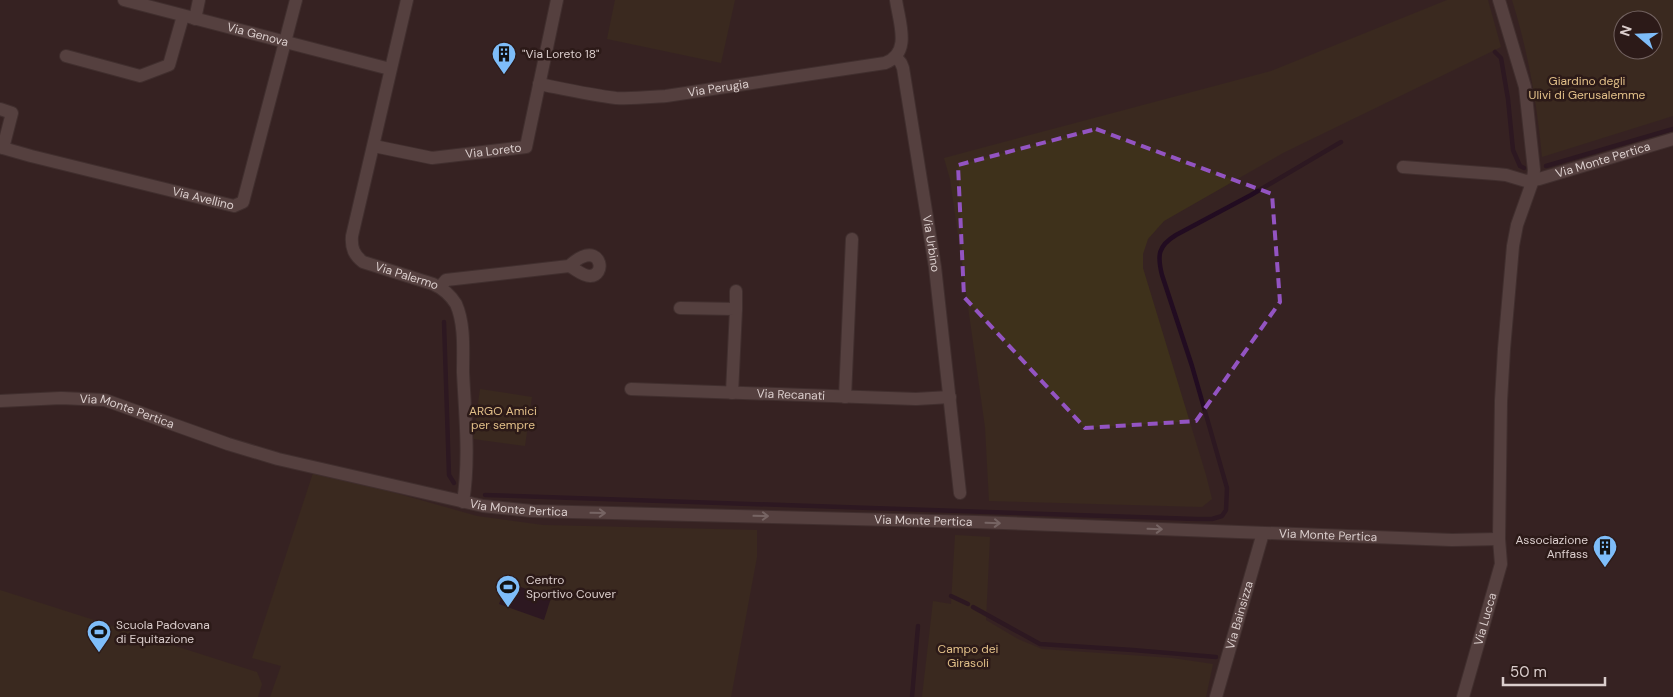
<svg xmlns="http://www.w3.org/2000/svg" width="1673" height="697" font-family="'DM Sans',sans-serif">
<style>
.green{fill:#3e311b;fill-rule:evenodd}
.water{fill:#220c21}
.lines{fill:none;stroke-linecap:round;stroke-linejoin:round}
.stream{stroke:#220c21;stroke-width:4.5}
.minor-casing{stroke:#4e3e3d;stroke-width:14}
.minor{stroke:#7b6563;stroke-width:12}
.oneway{stroke:#c3b4b2}
.marked{fill:none;stroke:#9354c2;stroke-width:4;stroke-dasharray:10 6;stroke-linejoin:round}
.labels{text-anchor:middle;stroke-width:5;stroke-linejoin:round;paint-order:stroke}
.street-label{font-size:12px;fill:#dbcecd;stroke:#2c1a18}
.poi-label{font-size:12px;fill:#dbcecd;stroke:#2c1a18;text-anchor:start}
.park-label{font-size:12px;fill:#e1bf88;stroke:#2c1a18}
</style>
<rect width="100%" height="100%" fill="#362322"/>
<!-- green -->
<g class="green">
<path d="M615 0H735L721 63 607 39Z"/>
<path d="M1447 0H1488L1501 47 1283 153 1164 221 1148 239 1143 254V268L1206 475 1212 499 1202 507 989 501 985 427 950 179 944 158 1271 71Z"/>
<path d="M1512 0H1673V116L1542 157C1537 103 1528 51 1512 0ZM1623 20H1653V50H1623Z"/>
<path d="M480 389 532 397 525 446 473 439Z"/>
<path d="M314 470 477 516 543 525 757 530V557L731 697H270L281 666 252 658Z"/>
<path d="M955 535 990 537 986 620 1018 639 1042 649 1172 658 1213 664 1206 697H922L933 601 951 604Z"/>
<path d="M0 590 257 672 262 684 258 697H0Z"/>
</g>
<!-- water -->
<path class="water" d="M507 582 551 598 544 620 499 604Z"/>
<g class="lines">
<!-- stream -->
<g class="stream">
<path d="M1495 52 1501 58 1508 99 1513 150 1520 166 1524 168"/>
<path d="M1546 166 1673 129"/>
<path d="M444 322 449 475 454 483"/>
<path d="M485 495 1197 519H1212L1222 516 1226 510 1227 488 1192 366 1162 275C1157 255 1158 246 1176 235L1251 195 1341 142"/>
<path d="M951 596 968 604"/>
<path d="M973 607 1040 644 1133 650 1216 657"/>
<path d="M912 697 918 626"/>
</g>
<defs>
<g id="minor">
<path id="s1" d="M124 0 390 69"/>
<path id="s2" d="M407 0 352 236C351 248 354 255 363 262L433 284C442 288 451 296 456 304 465 324 463 351 463 372 465 415 470 459 463 502"/>
<path d="M195 19 199 0"/>
<path d="M66 56 140 76 169 65 183 16"/>
<path id="s3" d="M896 57 901 63 903 68 935 267 960 493"/>
<path id="s4" d="M539 84C564 89 590 95 616 98 633 99 650 97 666 96L885 63C912 53 899 22 896 0"/>
<path d="M0 109 12 113 3 148"/>
<path id="s5" d="M0 146 3 148 31 156 234 206 243 202 296 0"/>
<path id="s6" d="M374 146 432 158 526 147 557 0"/>
<path id="s7" d="M1403 167 1496 174 1506 175 1526 181 1539 179 1673 139"/>
<path d="M440 287 446 280 569 266C573 263 577 259 582 257 601 248 606 275 590 276 582 276 576 269 569 266"/>
<path d="M680 308 736 309 732 393"/>
<path d="M736 309V291"/>
<path id="s8" d="M631 389 916 399 950 397"/>
<path d="M845 397 852 239"/>
<path id="s9" d="M0 401 61 398 105 400 228 444 278 459 483 506 532 511 976 522 1452 540 1499 539"/>
<path id="s10" d="M1216 697 1263 533"/>
<path id="s11" d="M1463 697 1501 564 1499 539 1501 401 1504 349 1513 246 1517 225 1533 180 1534 170 1525 87 1499 0"/>
</g>
</defs>
<!-- minor casing -->
<use href="#minor" class="minor-casing"/>
<!-- minor -->
<use href="#minor" class="minor"/>
</g>
<!-- one-way arrows -->
<defs><path id="oneway-shaft" d="M-6 0H5M1.5-3L5.5 0L1.5 3" fill="none" stroke-width="1.6" stroke-linecap="round" stroke-linejoin="round" transform="scale(1.25)"/></defs>
<g class="oneway">
<use href="#oneway-shaft" transform="translate(598 513) rotate(1)"/>
<use href="#oneway-shaft" transform="translate(761 516) rotate(1)"/>
<use href="#oneway-shaft" transform="translate(993 523) rotate(2)"/>
<use href="#oneway-shaft" transform="translate(1155 529) rotate(2)"/>
</g>
<!-- marked area -->
<path d="M0 0H1673V697H0ZM1096 129 1272 194 1280 302 1196 421 1085 428 964 297 958 165Z" fill="#362322" fill-opacity=".55" fill-rule="evenodd"/>
<path class="marked" d="M1096 129 1272 194 1280 302 1196 421 1085 428 964 297 958 165Z"/>
<!-- icons -->
<defs>
<symbol id="building-pin" viewBox="-11 -11 22 30"><path d="M0 17L-7.5 6A9.5 9.5 0 1 1 7.5 6Z" fill="#7ebdf9" stroke="#2c1a18"/><path d="M-4-6H4V6H1V3H-1V6H-4ZM-2.5-4.3h1.7v1.8h-1.7ZM.8-4.3h1.7v1.8H.8ZM-2.5-1h1.7V.8h-1.7ZM.8-1h1.7V.8H.8Z" fill="#111"/></symbol>
<symbol id="stadium-pin" viewBox="-11 -11 22 30"><path d="M0 17L-7.5 6A9.5 9.5 0 1 1 7.5 6Z" fill="#7ebdf9" stroke="#2c1a18"/><path d="M0-5a6.5 5 0 1 0 0 10a6.5 5 0 1 0 0-10ZM-3.5-1.8h7v3.6h-7Z" fill="#111"/></symbol>
</defs>
<g fill-rule="evenodd">
<use href="#building-pin" x="490" y="40" width="28" height="38"/>
<use href="#building-pin" x="1591" y="533" width="28" height="38"/>
<use href="#stadium-pin" x="494" y="573" width="28" height="38"/>
<use href="#stadium-pin" x="85" y="618" width="28" height="38"/>
</g>
<g class="labels">
<!-- street labels -->
<g class="street-label">
<text dy="4" stroke="none"><textPath href="#s1" startOffset="138">Via Genova</textPath></text>
<text dy="4" stroke="none"><textPath href="#s4" startOffset="181">Via Perugia</textPath></text>
<text dy="4" stroke="none"><textPath href="#s6" startOffset="121">Via Loreto</textPath></text>
<text dy="4" stroke="none"><textPath href="#s7" startOffset="204">Via Monte Pertica</textPath></text>
<text dy="4" stroke="none"><textPath href="#s5" startOffset="210">Via Avellino</textPath></text>
<text dy="4" stroke="none"><textPath href="#s3" startOffset="191">Via Urbino</textPath></text>
<text dy="4" stroke="none"><textPath href="#s2" startOffset="318">Via Palermo</textPath></text>
<text dy="4" stroke="none"><textPath href="#s8" startOffset="160">Via Recanati</textPath></text>
<text dy="4" stroke="none"><textPath href="#s9" startOffset="129">Via Monte Pertica</textPath></text>
<text dy="4" stroke="none"><textPath href="#s9" startOffset="534">Via Monte Pertica</textPath></text>
<text dy="4" stroke="none"><textPath href="#s9" startOffset="939">Via Monte Pertica</textPath></text>
<text dy="4" stroke="none"><textPath href="#s9" startOffset="1344">Via Monte Pertica</textPath></text>
<text dy="4" stroke="none"><textPath href="#s10" startOffset="85">Via Bainsizza</textPath></text>
<text dy="4" stroke="none"><textPath href="#s11" startOffset="81">Via Lucca</textPath></text>
</g>
<!-- poi labels -->
<g class="poi-label">
<text x="522" y="58">"Via Loreto 18"</text>
<text x="1588" y="544" text-anchor="end">Associazione<tspan x="1588" dy="14">Anffass</tspan></text>
<text x="526" y="584">Centro<tspan x="526" dy="14">Sportivo Couver</tspan></text>
<text x="116" y="629">Scuola Padovana<tspan x="116" dy="14">di Equitazione</tspan></text>
</g>
<!-- park labels -->
<g class="park-label">
<text x="1587" y="85">Giardino degli<tspan x="1587" dy="14">Ulivi di Gerusalemme</tspan></text>
<text x="503" y="415">ARGO Amici<tspan x="503" dy="14">per sempre</tspan></text>
<text x="968" y="653">Campo dei<tspan x="968" dy="14">Girasoli</tspan></text>
</g>
</g>
<!-- north arrow -->
<g transform="translate(1638 35) rotate(289)"><circle r="24" fill="#2c1a18" stroke="#726260"/>
<path d="M0-4L9 19L0 12L-9 19Z" fill="#7ebdf9"/>
<text y="-8" font-size="14" font-weight="bold" text-anchor="middle" fill="#dbcecd">N</text>
</g>
<!-- scale -->
<path d="M1503 677v8h102v-8" fill="none" stroke="#dbcecd" stroke-width="2.5"/>
<text x="1510" y="677" font-size="15" fill="#dbcecd" stroke="#2c1a18" stroke-width="4" paint-order="stroke">50 m</text>
</svg>
